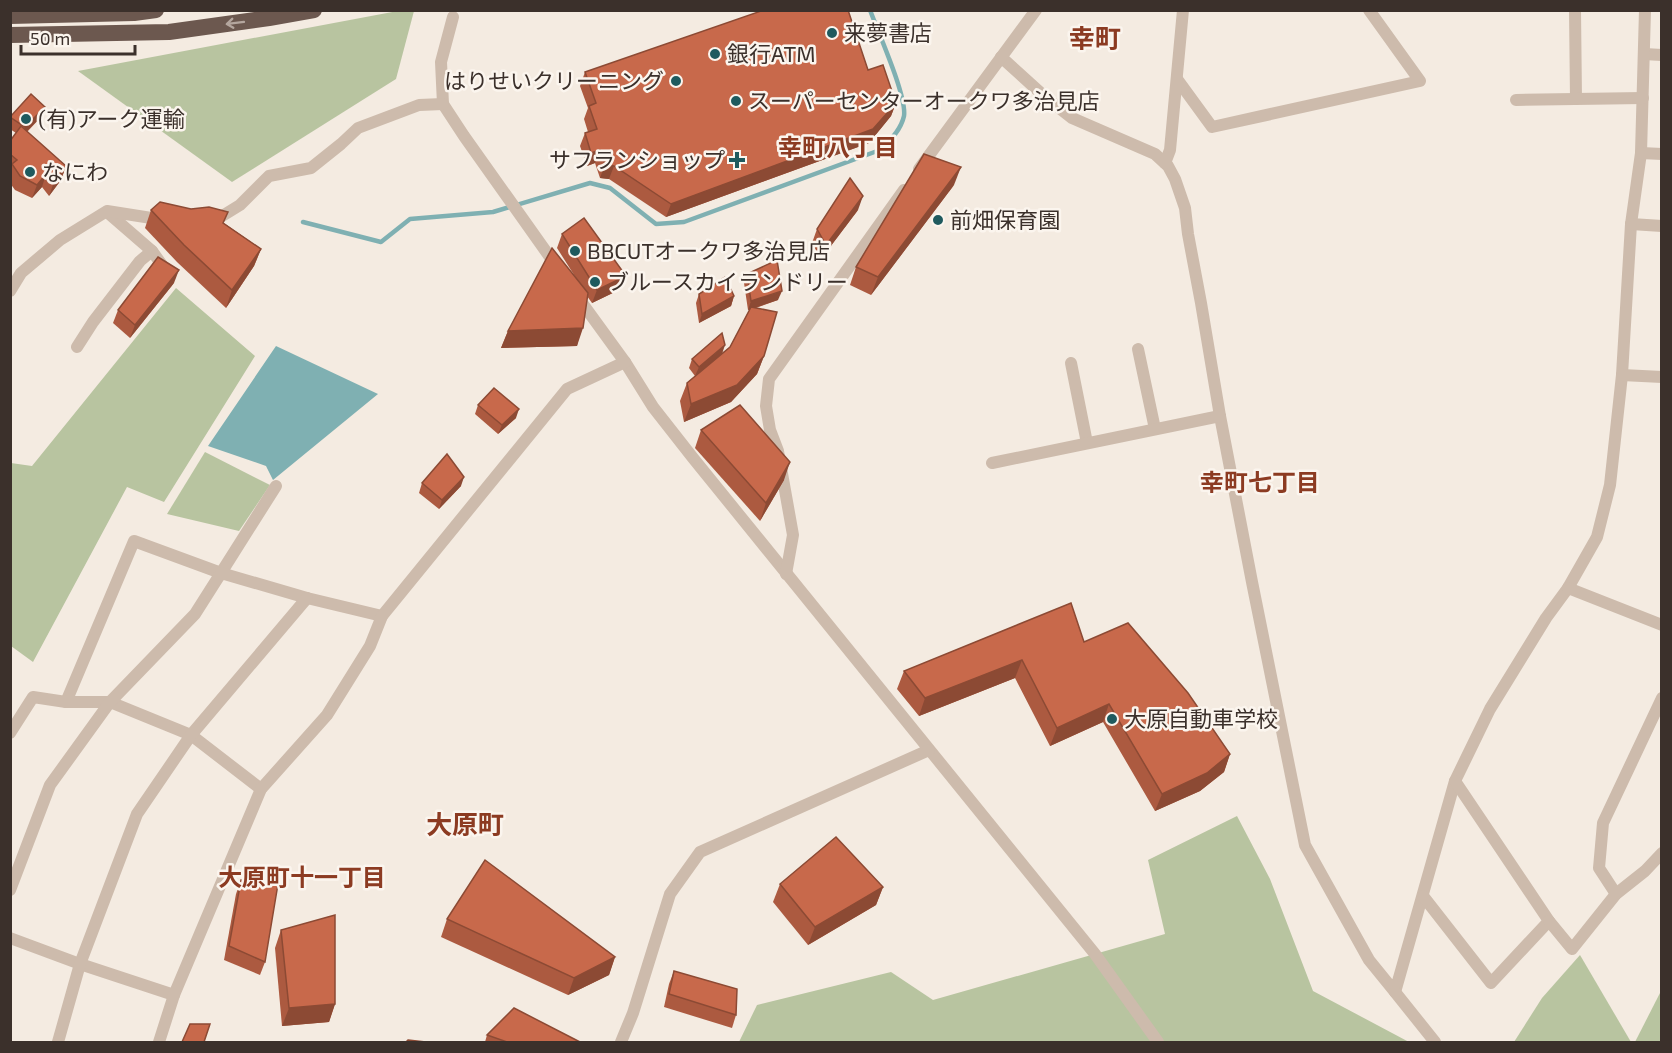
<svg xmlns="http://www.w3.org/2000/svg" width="1672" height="1053" font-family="'Exo 2','Noto Sans JP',sans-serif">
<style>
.green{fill:#b8c4a0}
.water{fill:#7fb0b2}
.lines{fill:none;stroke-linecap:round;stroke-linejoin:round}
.stream{stroke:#7fb0b2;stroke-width:4.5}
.minor{stroke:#cdbbac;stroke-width:12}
.trunk{stroke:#6c584f;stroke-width:16}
.wall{fill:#ac5a40}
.shaded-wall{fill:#8c4a34}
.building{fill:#c8694b;stroke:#8c4a34;stroke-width:1.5}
.oneway{stroke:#b4a69e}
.poi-dot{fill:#1f5a5e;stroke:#fbf5ee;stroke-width:2}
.labels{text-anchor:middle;stroke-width:5;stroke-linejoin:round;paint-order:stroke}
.poi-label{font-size:22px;fill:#3b302b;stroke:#fbf5ee;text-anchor:start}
.neighbourhood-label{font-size:24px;font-weight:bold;fill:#8c3b22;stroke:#fbf5ee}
.quarter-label{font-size:26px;font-weight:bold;fill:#8c3b22;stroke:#fbf5ee}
</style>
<rect width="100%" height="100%" fill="#f4ebe1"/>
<!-- green -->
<g class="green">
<path d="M403 10 414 11 396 79 232 182 78 71Z"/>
<path d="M176 288 255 356 164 502 127 487 33 662 11 646V463L32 466Z"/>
<path d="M205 452 270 485 239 531 167 514Z"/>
<path d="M1237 816 1270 879 1313 991 1409 1042H739L757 1005 891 972 933 1000 1165 934 1148 860Z"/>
<path d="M1580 955 1631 1042H1514L1542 998Z"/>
<path d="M1661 991V1042H1635Z"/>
</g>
<!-- water -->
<path class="water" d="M276 346 378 394 273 480 266 466 208 446Z"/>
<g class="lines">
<!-- stream -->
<path class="stream" d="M303 222 381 242 410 219 493 212 590 183 610 188 656 224 684 222 880 150C890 141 901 130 904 116 907 96 878 32 870 10"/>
<!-- minor -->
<g class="minor">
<path d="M1575 10 1576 99"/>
<path d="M453 17 441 62 443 104 464 136 557 267"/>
<path d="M1644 54 1662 55"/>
<path d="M1001 57 1044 96 1072 118 1155 154 1168 166 1175 179 1185 208 1188 234 1201 303 1220 416 1252 582 1305 845 1369 960 1395 992 1455 781 1490 709 1546 618 1568 588 1597 537 1610 485 1622 375 1631 224 1641 153 1645 10"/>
<path d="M1177 79 1212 127 1420 81 1369 10"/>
<path d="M1516 100 1643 98"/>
<path d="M1641 153 1662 154"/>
<path d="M1165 163 1170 150 1183 10"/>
<path d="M919 169 1036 10"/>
<path d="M107 212 152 251 162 265"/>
<path d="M214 221 240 205 269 176 311 168 341 144 358 128 419 105 443 104"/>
<path d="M1631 224 1662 226"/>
<path d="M10 291 21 273 60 240 107 211 164 220"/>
<path d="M577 296 625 362 653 407 693 458 1095 954 1158 1042"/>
<path d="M77 347 93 322 140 261 152 251"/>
<path d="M1138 349 1155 429"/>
<path d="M1071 363 1087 443"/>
<path d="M1622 375 1662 377"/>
<path d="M992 463 1220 416"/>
<path d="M786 574 793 535 778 451 770 430 766 406 769 379 904 190"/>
<path d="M1568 588 1662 625"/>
<path d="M66 702 134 541 221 573 276 486"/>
<path d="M10 733 33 697 66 702H110L191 735 261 789"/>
<path d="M10 890 50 785 110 702 195 614 221 573 307 598 382 616"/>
<path d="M1616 894 1599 868 1603 823 1662 698"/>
<path d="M1423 896 1491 983 1549 921 1455 781"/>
<path d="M1549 921 1572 949 1616 894 1645 871 1662 853"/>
<path d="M10 938 80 964 174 995"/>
<path d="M1395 992 1435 1042"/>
<path d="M58 1042 80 964 137 814 191 735 307 598"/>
<path d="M159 1042 174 995 261 789 327 715 370 646 382 616 567 389 625 362"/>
<path d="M621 1042 633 1013 670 894 700 852 929 750"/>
</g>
<!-- trunk -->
<g class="trunk">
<path d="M10 16 134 13 156 10"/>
<path d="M10 35 169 32 269 18 314 10"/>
</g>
</g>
<!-- wall -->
<g class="wall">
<path d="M868 70 896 103 891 116 869 143 666 217 609 179 600 178 595 163 587 166 580 146 585 133 588 132 584 119 588 108 580 86 585 72Z"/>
<path d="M45 107 42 116 27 132 66 166 61 180 49 196 42 187 32 198 15 190 10 183V141L16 133 10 129V117Z"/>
<path d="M954 185 871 295 850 285 856 267Z"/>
<path d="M191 209 224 223 261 249 254 266 226 308 177 262 145 228 151 210Z"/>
<path d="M858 210 821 259 812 243 817 229Z"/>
<path d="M562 234 621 289 592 303 587 296 577 346 501 348 508 331 576 278 557 248Z"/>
<path d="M747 274 778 300 756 308 764 356 757 374 731 402 684 422 680 401 687 383 695 376 689 368 692 359 722 353 730 347 750 309 748 310 744 283Z"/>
<path d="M174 283 130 338 113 323 118 310Z"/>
<path d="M699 294 734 296 731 306 699 323 696 303Z"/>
<path d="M478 405 516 418 498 434 475 414Z"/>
<path d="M701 430 784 480 760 521 695 448Z"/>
<path d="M422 483 461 486 439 509 419 493Z"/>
<path d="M1084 642 1230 754 1224 772 1200 791 1155 811 1103 722 1050 746 1015 678 919 716 897 689 904 671Z"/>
<path d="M241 880 265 962 260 975 224 960 236 894Z"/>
<path d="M780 884 883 887 876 905 808 945 773 902Z"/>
<path d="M447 919 615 957 609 975 568 995 441 937Z"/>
<path d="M281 930 335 1004 329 1022 282 1026 275 948Z"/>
<path d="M674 971 736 1015 732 1028 664 1007 669 984Z"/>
<path d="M487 1035 580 1042H485Z"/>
</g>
<!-- shaded-wall -->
<g class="shaded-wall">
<path d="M896 103 891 116 869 143 666 217 671 204Z"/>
<path d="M45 107 42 116 22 136 25 127Z"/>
<path d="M600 150 595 163 587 166 591 153Z"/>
<path d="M605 164 614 166 609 179 600 178Z"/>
<path d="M66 166 61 180 49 196 54 182Z"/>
<path d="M961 167 954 185 871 295 878 277Z"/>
<path d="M46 174 42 187 32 198 37 185Z"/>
<path d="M863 196 858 210 821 259 826 245Z"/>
<path d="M261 249 254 266 226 308 232 290Z"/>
<path d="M179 270 174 283 130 338 135 325Z"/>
<path d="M626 276 621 289 592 303 597 290Z"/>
<path d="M782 291 778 300 748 310 751 301Z"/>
<path d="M734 296 731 306 699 323 702 314Z"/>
<path d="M583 328 577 346 501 348 508 331Z"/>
<path d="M725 345 722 354 695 376 699 367Z"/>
<path d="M764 356 757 374 731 402 684 422 691 404Z"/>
<path d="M519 409 516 418 498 434 502 425Z"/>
<path d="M790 462 784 480 760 521 766 503Z"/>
<path d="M464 477 461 486 439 509 442 500Z"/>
<path d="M1022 660 1015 678 919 716 925 698Z"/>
<path d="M1109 704 1103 722 1050 746 1057 728Z"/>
<path d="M1230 754 1224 772 1200 791 1155 811 1162 794Z"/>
<path d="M883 887 876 905 808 945 815 927Z"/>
<path d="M615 957 609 975 568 995 574 978Z"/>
<path d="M335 1004 329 1022 282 1026 289 1008Z"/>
</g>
<!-- building -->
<g class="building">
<path d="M764 10H848L868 70 883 65 896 103 873 129 671 204 614 166 605 164 600 150 591 153 585 133 597 129 589 106 596 103 585 72Z"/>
<path d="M31 94 45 107 25 127 10 117Z"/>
<path d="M21 126 66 166 54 182 46 174 37 185 20 176 12 164 17 160 10 154V141Z"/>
<path d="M924 154 961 167 878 277 856 267Z"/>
<path d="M850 178 863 196 826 245 817 229Z"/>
<path d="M160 202 191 209 209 207 228 212 223 223 261 249 232 290 184 245 151 210Z"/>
<path d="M584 218 626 276 597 290 562 234Z"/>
<path d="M552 248 588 293 583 328 508 331Z"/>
<path d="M158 257 179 270 135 325 118 310Z"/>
<path d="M777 260 782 291 751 301 747 274Z"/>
<path d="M725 277 734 296 702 314 699 294Z"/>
<path d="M751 307 777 312 764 356 737 385 691 404 687 383 730 347Z"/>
<path d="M722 333 725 345 699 367 692 359Z"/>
<path d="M494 388 519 409 502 425 478 405Z"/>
<path d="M740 405 790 462 766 503 701 430Z"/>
<path d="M447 454 464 477 442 500 422 483Z"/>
<path d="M1071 603 1084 642 1128 623 1188 693 1230 754 1207 773 1162 794 1109 704 1057 728 1022 660 925 698 904 671Z"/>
<path d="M836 837 883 887 815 927 780 884Z"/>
<path d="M485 860 615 957 574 978 447 919Z"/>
<path d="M241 880 278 884 265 962 229 946Z"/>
<path d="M335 915V1004L289 1008 281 930Z"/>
<path d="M674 971 737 989 736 1015 669 994Z"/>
<path d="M514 1008 580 1042H507L487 1035Z"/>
<path d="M190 1024H210L204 1042H182Z"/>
<path d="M408 1040 426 1042H406Z"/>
</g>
<!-- one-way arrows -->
<defs><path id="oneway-shaft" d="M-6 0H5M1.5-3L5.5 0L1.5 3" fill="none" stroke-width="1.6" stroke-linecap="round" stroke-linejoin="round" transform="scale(1.5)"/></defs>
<use class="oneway" href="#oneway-shaft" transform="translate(235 23) rotate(173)"/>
<!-- markers -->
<g class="poi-dot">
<circle cx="832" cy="33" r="6"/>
<circle cx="715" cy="54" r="6"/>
<circle cx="676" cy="81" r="6"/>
<circle cx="736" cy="101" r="6"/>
<circle cx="26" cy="119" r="6"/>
<path d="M734 151h6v6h6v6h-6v6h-6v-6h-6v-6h6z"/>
<circle cx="30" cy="172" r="6"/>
<circle cx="938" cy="220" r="6"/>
<circle cx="575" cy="251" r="6"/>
<circle cx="595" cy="282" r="6"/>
<circle cx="1112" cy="719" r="6"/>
</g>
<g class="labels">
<!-- poi labels -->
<g class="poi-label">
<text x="844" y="41">来夢書店</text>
<text x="727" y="62">銀行ATM</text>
<text x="664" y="89" text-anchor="end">はりせいクリーニング</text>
<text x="748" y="109">スーパーセンターオークワ多治見店</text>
<text x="38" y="127">(有)アーク運輸</text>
<text x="725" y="168" text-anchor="end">サフランショップ</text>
<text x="42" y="180">なにわ</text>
<text x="950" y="228">前畑保育園</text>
<text x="587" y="259">BBCUTオークワ多治見店</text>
<text x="607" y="290">ブルースカイランドリー</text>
<text x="1124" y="727">大原自動車学校</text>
</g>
<!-- neighbourhood labels -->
<g class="neighbourhood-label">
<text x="838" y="156">幸町八丁目</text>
<text x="1260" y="491">幸町七丁目</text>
<text x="302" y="886">大原町十一丁目</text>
</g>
<!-- quarter labels -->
<g class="quarter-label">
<text x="1095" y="48">幸町</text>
<text x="465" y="834">大原町</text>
</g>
</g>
<!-- border -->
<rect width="1672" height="1053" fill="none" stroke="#3b302b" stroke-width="24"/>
<!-- scale -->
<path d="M21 45v9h114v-9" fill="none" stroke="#3b302b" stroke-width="3"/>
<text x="30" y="45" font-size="18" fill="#3b302b" stroke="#fbf5ee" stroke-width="4.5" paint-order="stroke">50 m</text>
</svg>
